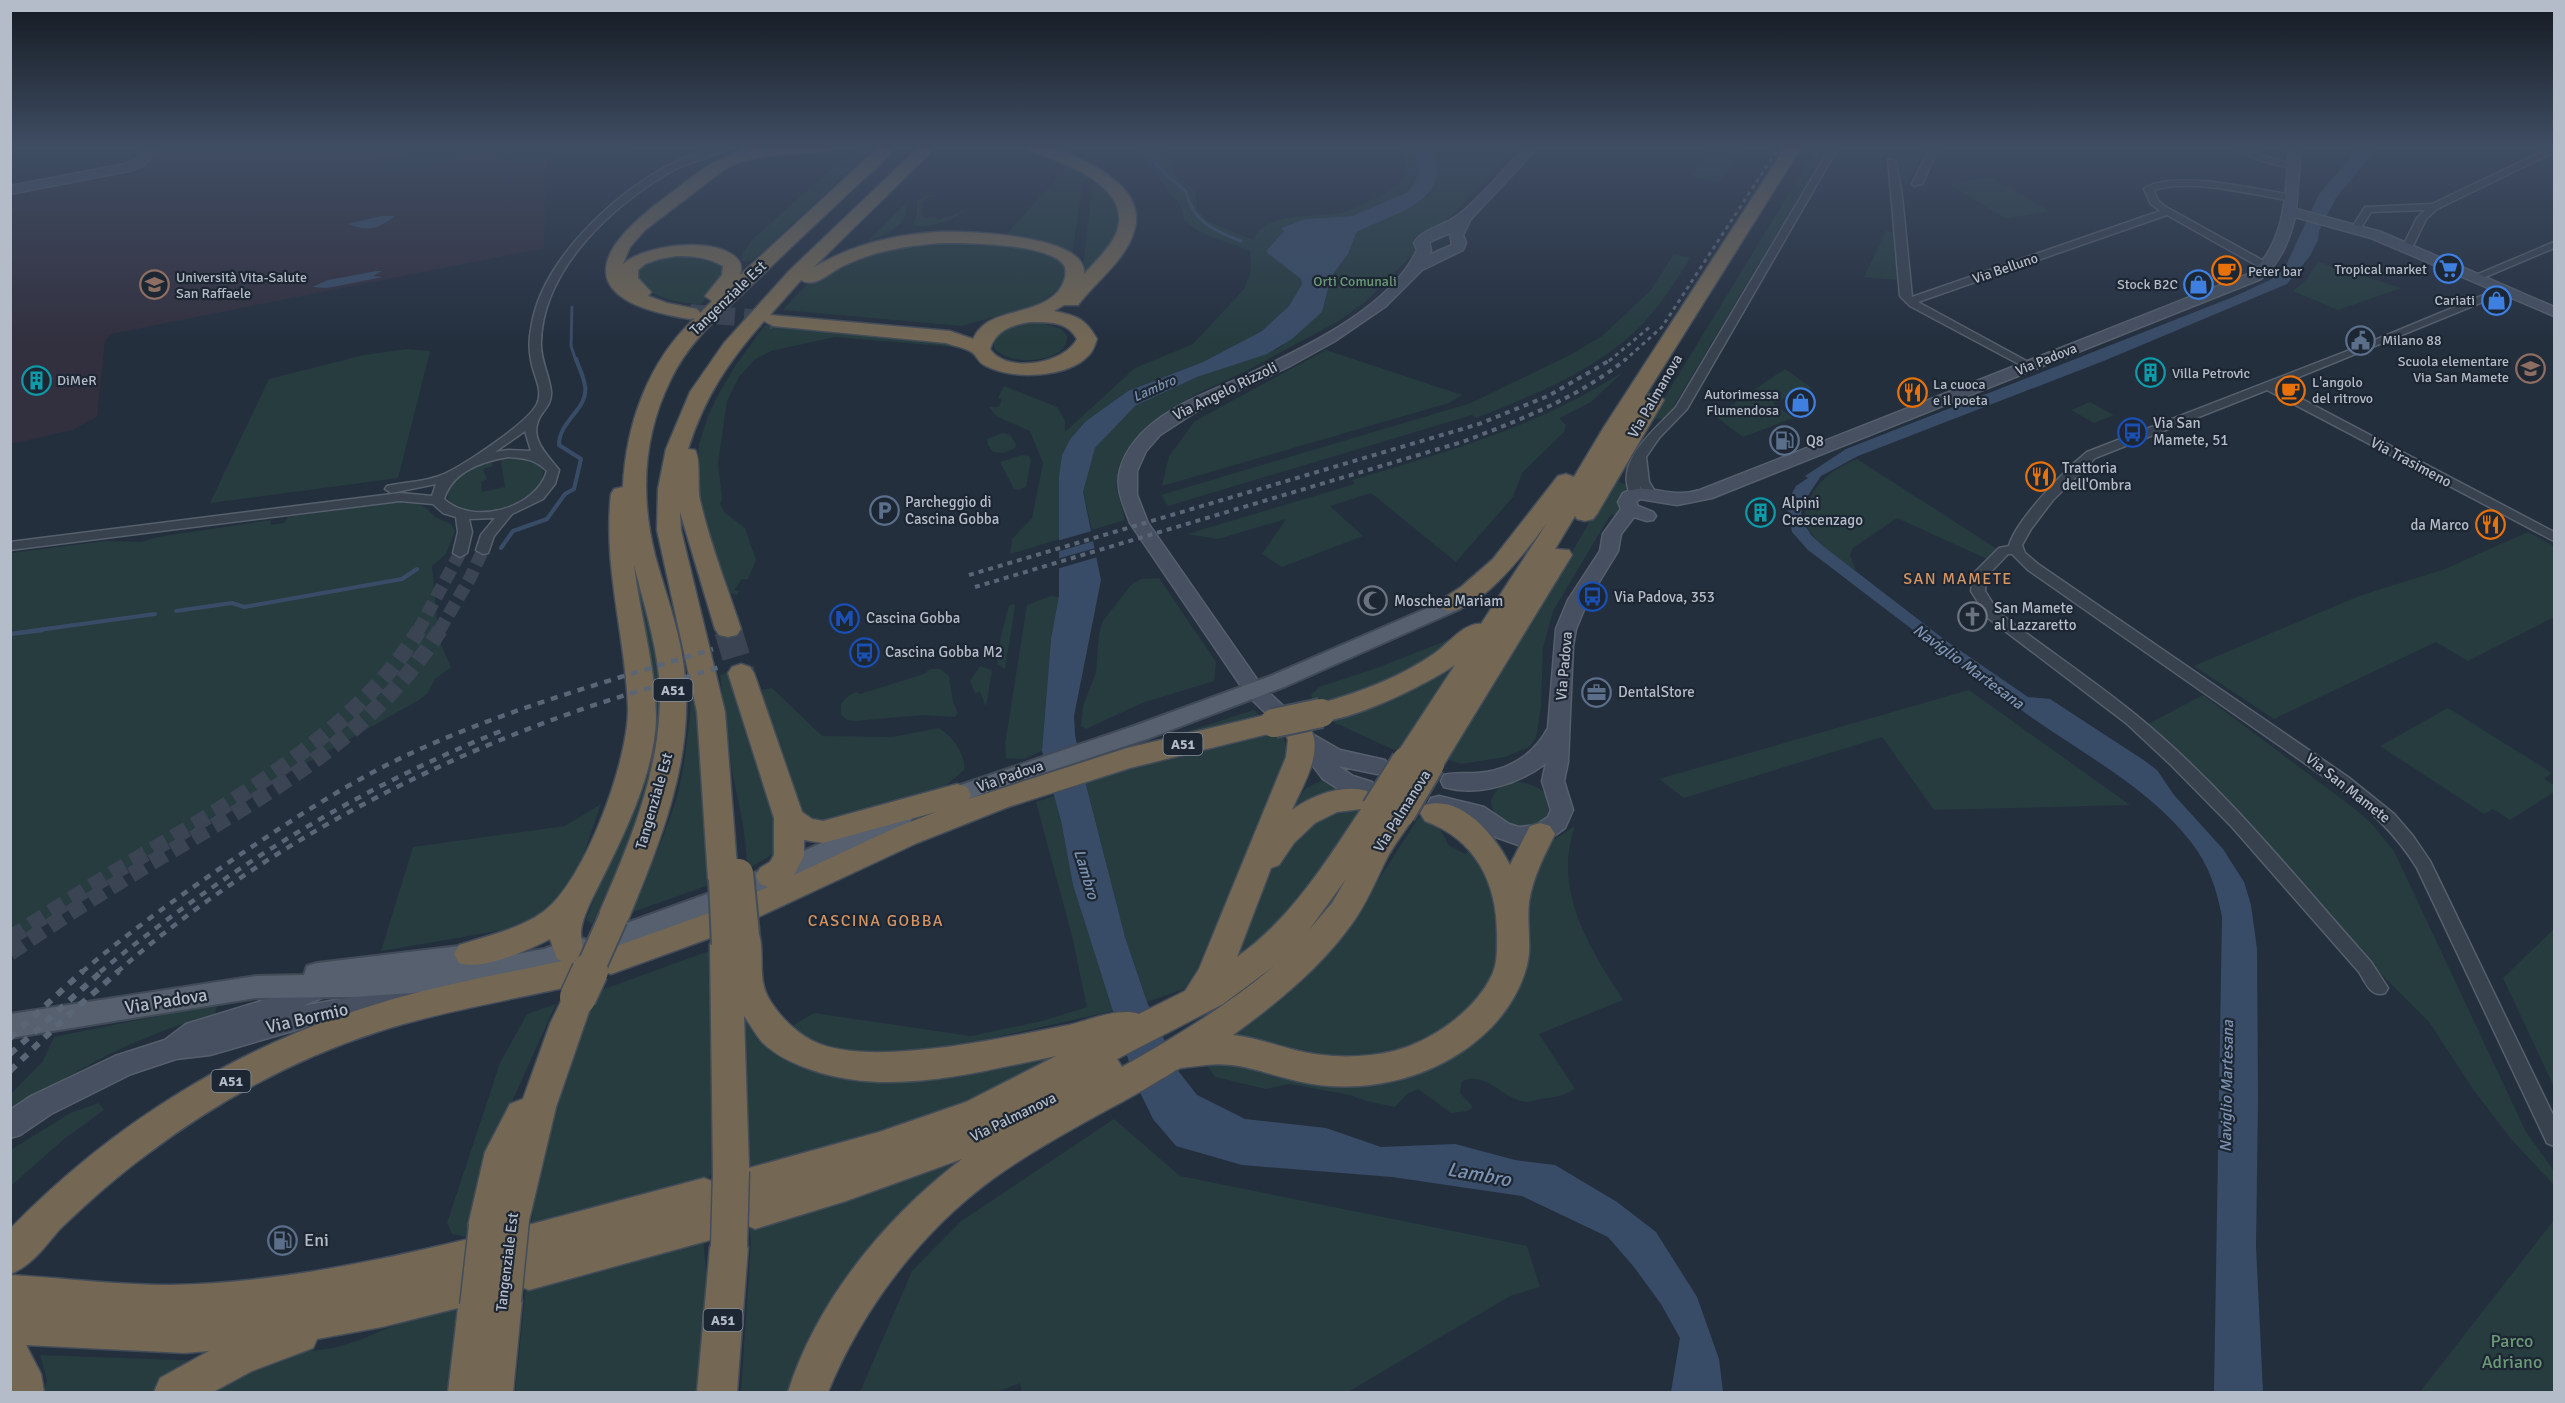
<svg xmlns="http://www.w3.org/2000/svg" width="2565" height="1403" font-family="Signika,sans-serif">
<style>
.medical{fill:#32303f}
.green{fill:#263c3f}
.water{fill:#394c67}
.pier{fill:#242f3e}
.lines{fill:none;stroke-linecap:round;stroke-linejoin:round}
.stream-far2{stroke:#394c67;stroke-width:3}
.stream-far1{stroke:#394c67;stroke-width:4}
.stream{stroke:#394c67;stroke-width:4.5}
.street-tunnel-far1{stroke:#3a4453;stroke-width:13;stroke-dasharray:13 6;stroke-linecap:butt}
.street-tunnel{stroke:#3a4453;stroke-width:16;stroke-dasharray:16 8;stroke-linecap:butt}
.highway-tunnel-far1{stroke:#3a4453;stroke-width:18;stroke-dasharray:18 9;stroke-linecap:butt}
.highway-tunnel{stroke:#3a4453;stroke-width:28;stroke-dasharray:28 14;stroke-linecap:butt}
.street-casing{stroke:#565f6c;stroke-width:3}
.secondary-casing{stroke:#565f6c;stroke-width:3}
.primary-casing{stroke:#414a57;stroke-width:4}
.highway-casing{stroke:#434c59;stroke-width:3}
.street{fill:#38414e;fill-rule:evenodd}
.secondary{fill:#465061;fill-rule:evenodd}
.primary{fill:#56606e;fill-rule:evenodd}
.highway{fill:#746855;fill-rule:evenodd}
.rail-far3{stroke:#5a6575;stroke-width:3;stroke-dasharray:4 4;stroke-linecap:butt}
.rail-far2{stroke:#5a6575;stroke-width:4;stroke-dasharray:5 5;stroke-linecap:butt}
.rail-far1{stroke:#5a6575;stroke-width:4.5;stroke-dasharray:7 7;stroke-linecap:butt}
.rail{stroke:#5a6575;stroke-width:6;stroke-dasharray:8 8;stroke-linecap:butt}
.highway-bridge-far1-casing{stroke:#434c59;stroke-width:32;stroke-linecap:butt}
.highway-bridge-casing{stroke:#434c59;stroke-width:39;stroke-linecap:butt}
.highway-bridge-far1{stroke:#746855;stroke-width:28}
.highway-bridge{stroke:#746855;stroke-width:36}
.labels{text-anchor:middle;stroke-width:4.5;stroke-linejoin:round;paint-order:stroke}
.far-street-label{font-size:14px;fill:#b4bcc9;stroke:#1d2633}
.far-poi-label{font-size:14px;fill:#b4bcc9;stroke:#1d2633;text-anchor:start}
.far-park-label{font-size:14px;fill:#6b9a76;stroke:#1d2633}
.far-water-label{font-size:14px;font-style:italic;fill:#7c92b1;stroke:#1d2633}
.shield{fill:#1d2633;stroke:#878f9c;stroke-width:1.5}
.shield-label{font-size:14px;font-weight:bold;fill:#b4bcc9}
.street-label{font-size:15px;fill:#b4bcc9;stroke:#1d2633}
.poi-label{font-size:15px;fill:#b4bcc9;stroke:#1d2633;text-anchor:start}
.neighbourhood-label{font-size:16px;letter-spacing:1.5px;fill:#d59563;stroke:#1d2633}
.water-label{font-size:16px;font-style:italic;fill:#7c92b1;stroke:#1d2633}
.near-street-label{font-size:18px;fill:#b4bcc9;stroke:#1d2633}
.near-poi-label{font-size:18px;fill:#b4bcc9;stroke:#1d2633;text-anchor:start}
.near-park-label{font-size:18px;fill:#6b9a76;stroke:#1d2633}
.near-water-label{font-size:20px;font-style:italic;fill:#7c92b1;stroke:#1d2633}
</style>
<rect width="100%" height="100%" fill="#242f3e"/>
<!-- medical -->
<path class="medical" d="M158 146H546L544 248 111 334 105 340 97 417 72 430 11 444 10 197 25 191 64 181 139 169Z"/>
<!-- green -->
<g class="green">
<path d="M430 146C439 148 449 149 458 154L465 149V146H482V149L474 154 453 157 452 162 385 173 384 164H375L382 159 398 157Z"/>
<path d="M494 146H669L603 156 602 152C582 155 514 171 498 159 494 156 495 151 494 146Z"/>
<path d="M869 146H876L763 251 751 261H741L742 254 752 240 840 161 850 154Z"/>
<path d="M1134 146H1157L1164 151 1175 176 1195 190 1197 211 1209 222 1253 240C1267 208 1321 220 1347 211 1368 204 1386 193 1404 179L1406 153 1401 146H1413L1419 172 1414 184 1408 192 1352 216 1304 219 1281 228 1284 231 1267 250V253L1301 279 1302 284 1289 306 1262 331 1203 362 1128 391 1086 421 1071 438 1059 477 1060 539 1010 554 1012 539 1032 518 1043 463 1030 431 996 416 989 407H999L1002 399 998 398 1004 386 1057 407 1065 420V432L1135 368 1193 344 1244 289 1251 272 1250 251 1202 233 1190 225 1185 221 1178 201 1167 190 1158 174Z"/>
<path d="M1430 146H1519L1452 215 1437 227 1414 238 1412 241 1415 252 1364 303 1337 322 1246 371 1194 395 1146 427 1129 449 1116 485 1125 520 1092 530 1083 492 1088 468 1095 448 1118 422 1135 406 1169 390 1197 377 1278 349 1322 312 1331 277 1348 254 1356 233 1428 196C1436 186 1436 158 1430 146Z"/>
<path d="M1712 146 1740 150 1720 182 1691 177Z"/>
<path d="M1818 146H1829L1672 409 1663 419 1652 418Z"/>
<path d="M1922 156 1907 183H1899L1897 157Z"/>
<path d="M1070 163 1086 177 1083 183 1072 255 1050 245 1005 236Z"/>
<path d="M1992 177 2049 211 2006 219 1950 184Z"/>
<path d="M1096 182 1112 196 1121 220 1115 238 1082 276 1092 188Z"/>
<path d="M937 195 935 197H927L921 203 924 218 935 217 939 220 967 209C954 219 929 230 913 225L917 214V201L926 196Z"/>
<path d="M906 203C909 228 885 234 866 243Z"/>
<path d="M1886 231 1895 232 1898 280 1864 277Z"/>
<path d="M944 241C977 242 1038 244 1064 264L1066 276 1057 290 1041 302 1027 308 961 326 783 310 805 286 862 255Z"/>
<path d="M672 253C689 256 720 254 728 272L701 304C677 304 656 296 636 285L634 271 639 264Z"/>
<path d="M1674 254 1690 258C1677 279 1664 300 1647 319 1603 368 1537 394 1476 418L1472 415 1168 506 1161 495 1471 403 1570 355 1602 336 1651 290Z"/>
<path d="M2318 262 2401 288 2338 310 2293 291 2306 280Z"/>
<path d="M1041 323 1061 329 1067 336C1069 364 1008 367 994 348 991 326 1026 322 1041 323Z"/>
<path d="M765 325 936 341 953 347 835 337 771 351 754 360 739 377 727 401 718 463 722 499 720 504 725 513 745 528 756 560 748 579H742L734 590 739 591 737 595 726 592 697 508 699 444 708 416 718 395 735 366Z"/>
<path d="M407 349 430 351 398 478 210 503 269 379 364 355Z"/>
<path d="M1326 350 1462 395 1449 403 1162 486 1169 456 1195 421Z"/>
<path d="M1785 369 1812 388 1773 403 1793 418 1743 437 1715 416Z"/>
<path d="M1623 372 1591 402 1559 418 1566 425 1564 432 1522 473 1513 497 1456 562 1371 493 1330 506 1363 536 1282 567 1262 554 1286 519 1218 539 1187 534 1355 484 1352 480C1450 451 1536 427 1623 372Z"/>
<path d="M2090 402 2114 415 2094 423 2071 410Z"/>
<path d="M1003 433 1010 435 1016 444 1015 448 1003 453 993 452 988 445 987 439Z"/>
<path d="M1022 455 1029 456 1031 460 1026 487 1018 490 1014 489 1000 462Z"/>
<path d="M504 458C519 457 534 458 543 470L541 484C523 506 473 524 449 502L447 489C456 476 475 460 492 463L493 466 483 469 487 479 481 482 482 492 505 487 501 462Z"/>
<path d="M1626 458 1619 482 1627 485 1628 490 1617 500 1620 512 1618 516 1611 514 1553 611 1543 648 1541 706 1536 738 1529 747 1505 757 1461 764 1446 759 1536 615Z"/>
<path d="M1857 459 1997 549 1987 559 1897 518 1853 548 1850 555 1856 571C1839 558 1818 546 1807 527 1803 520 1805 512 1807 505 1816 481 1834 469 1857 459Z"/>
<path d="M398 502 418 504 426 508 435 517 451 524 455 531 446 554 432 566 439 640 451 667 435 679 428 693 419 700C281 778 140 853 11 945V553L106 541 141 542 158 537 271 520V525L284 523 288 517Z"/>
<path d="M2528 532 2554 546V617L2468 661 2436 642 2274 719 2194 666 2359 596 2445 569Z"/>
<path d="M639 568 665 688 657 765 632 840 592 924 586 920 638 785 633 570Z"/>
<path d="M1159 578 1216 662 1214 681 1142 703 1086 729 1081 726 1083 706 1096 673 1099 633 1103 621 1131 585 1141 579Z"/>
<path d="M1051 596 1059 597 1051 639 1042 751 1024 759 1006 758 1005 745 1027 605Z"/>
<path d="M1013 604 1015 606 1005 669 997 664 1001 636 1009 606Z"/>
<path d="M1448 640 1456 641 1384 686 1315 707 1311 695 1319 687 1377 668Z"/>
<path d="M1461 661 1404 751 1392 749 1331 721 1409 692Z"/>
<path d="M980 666 992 670 986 707 980 692 975 693 970 681Z"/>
<path d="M930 669H940L949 676 953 702 958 713 955 717 923 715 855 721 847 720 841 714V704L847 697 856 692 860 694 924 674Z"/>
<path d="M731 671 782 833 777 852 748 869 743 824 732 771 720 675Z"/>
<path d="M699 681 709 885 630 913C648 871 670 828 680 784 687 750 690 716 693 683Z"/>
<path d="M772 688 822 736 893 737 938 728C951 734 966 754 964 770L943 788 826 823 803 820 780 755 762 690Z"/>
<path d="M1969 690 2130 805 1934 810 1882 737 1684 798 1659 779Z"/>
<path d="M2203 695 2355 809 2371 823 2394 851 2526 1132 2554 1171V1185L2511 1139 2473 1089 2429 1022 2382 975 2224 795 2146 725Z"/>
<path d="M2448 708 2552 773 2544 779 2554 785V792L2510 820 2493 809 2484 814 2380 746Z"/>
<path d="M1254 710 1262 719 1091 762Z"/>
<path d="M1280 728 1290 756 1196 971 1184 989 1147 1002 1125 937 1084 777Z"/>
<path d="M1325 779 1346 790 1270 835 1306 788Z"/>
<path d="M1518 782C1536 784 1545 790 1554 805L1546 822C1539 824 1530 828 1522 828 1507 828 1493 816 1491 802 1494 788 1505 783 1518 782Z"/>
<path d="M1054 796 1061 821 1073 885 1113 1011 925 1053 858 1055 817 1044 790 1027 814 1013 971 1036 1042 1021 1087 1007 1072 936 1036 802Z"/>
<path d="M601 804 570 893 544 918 510 929 381 951 413 847 565 826Z"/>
<path d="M1369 807 1316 888 1225 973 1266 871 1318 814Z"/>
<path d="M1419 817C1435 820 1443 831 1448 845L1465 854 1477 842 1486 854 1504 947 1487 993 1420 1049 1332 1065 1238 1036 1232 1027 1357 913Z"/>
<path d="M1575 826C1552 891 1590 948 1623 1000L1539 1034 1575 1089C1560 1097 1556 1097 1540 1099 1535 1100 1530 1102 1526 1102 1502 1099 1487 1071 1462 1081L1460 1093 1473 1107 1468 1111 1451 1113 1418 1089 1407 1094 1395 1107 1366 1101 1350 1095 1289 1084 1266 1089 1215 1077 1201 1057 1294 1075 1476 1032 1525 904 1536 856 1552 841Z"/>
<path d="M2554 929V1087L2503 978Z"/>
<path d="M709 951 714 1127 712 1174 700 1185 531 1226 545 1125 596 992Z"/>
<path d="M217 1004 215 1014C140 1035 74 1068 11 1115L10 1095 43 1061 54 1037Z"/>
<path d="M556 1004 506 1115 477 1239 452 1234 447 1223 500 1063 527 1014Z"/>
<path d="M743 1011 814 1070 852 1080 890 1081 1084 1044 993 1096 748 1178Z"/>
<path d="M99 1103 104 1110 64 1139 11 1186V1150L70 1113Z"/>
<path d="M1114 1119 1180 1176 1527 1246 1540 1287 1510 1296 1348 1392H1022L1020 1383 996 1392H860L912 1271 960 1222Z"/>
<path d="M951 1165 908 1210 861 1270 798 1392H741L751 1242 749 1227Z"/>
<path d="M2554 1220V1392H2420Z"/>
<path d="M703 1237 707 1283 698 1392H515L526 1286Z"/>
<path d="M470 1302 468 1355 461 1392H195L223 1377 296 1353 333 1348 357 1341 415 1317Z"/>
<path d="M40 1355 207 1361 161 1392H44L47 1380Z"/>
</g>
<!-- water -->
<g class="water">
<path d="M1413 146H1430C1458 203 1393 212 1356 233L1348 254 1331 277 1322 312 1292 339 1267 354 1197 377 1135 406 1095 448 1083 492 1101 580 1074 716 1075 735 1084 777 1125 937 1147 1002 1179 1072 1197 1095 1245 1119 1326 1128 1381 1147 1455 1144 1515 1160 1555 1165 1617 1202 1656 1232 1697 1297 1719 1359 1723 1392H1671L1680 1338 1661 1304 1634 1267 1608 1237 1522 1196 1392 1177 1242 1165 1176 1146 1153 1119 1136 1084 1073 885 1061 821 1042 751 1051 639 1059 596V477L1062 455 1071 438 1086 421 1128 391 1203 362 1262 331 1289 306 1302 284 1301 279 1267 253V250L1284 231 1281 228 1304 219 1352 216 1408 192 1414 184 1419 172Z"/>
<path d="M2361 146H2379L2336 198 2319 231 2318 240 2310 256 2287 284 2106 360 1858 456 1821 476 1805 500 1801 512 1802 520 1811 535 1823 546 1945 640 2028 697 2050 699 2145 761 2157 770 2174 795 2223 849 2244 882 2251 905 2257 949 2258 1099 2256 1247 2263 1392H2214L2222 917C2217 890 2209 865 2191 842 2150 789 2085 755 2031 717 1955 663 1882 606 1808 550L1792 532 1788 513 1791 495 1796 486 1808 478 1805 476 1846 449 2233 297 2270 280 2287 263 2319 194Z"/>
<path d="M381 216H395C378 229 369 232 348 224Z"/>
<path d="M377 271H382L373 276 383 277 327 288 312 287 328 280Z"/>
</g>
<!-- pier -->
<g class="pier">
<path d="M1095 530 1097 540 1057 552V541Z"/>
<path d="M1099 547 1101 556 1057 569V559Z"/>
</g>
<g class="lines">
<!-- stream-far2 -->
<g class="stream-far2">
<path d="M1141 146 1167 176 1186 191C1192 221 1214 231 1241 241"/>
<path d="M572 307 571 346 576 361"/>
</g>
<!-- stream-far1 -->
<g class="stream-far1">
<path d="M501 548 513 531 547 519 565 494 574 489 581 459 559 445C559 420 589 409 585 386 584 377 579 368 576 359"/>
<path d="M176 611 232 603 244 607 402 579 417 569"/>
<path d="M31 631 155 614"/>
</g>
<!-- stream -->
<path class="stream" d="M10 634 42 630"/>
<!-- street-tunnel-far1 -->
<g class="street-tunnel-far1">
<path d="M418 631 460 553"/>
<path d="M439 631 470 578 483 550"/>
</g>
<!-- street-tunnel -->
<g class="street-tunnel">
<path d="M10 938C46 915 82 892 118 870 220 810 357 733 419 630"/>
<path d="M10 953C60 918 112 886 164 855 270 793 372 736 440 630"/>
</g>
<!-- highway-tunnel-far1 -->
<path class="highway-tunnel-far1" d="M690 313 773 320"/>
<!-- highway-tunnel -->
<path class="highway-tunnel" d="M728 630 741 673"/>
<defs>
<g id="street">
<path d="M718 146H730C715 158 690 161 672 171 613 205 543 268 541 342 540 359 549 374 551 391 552 401 547 407 541 415 527 438 547 454 559 470L555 484 543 499 512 514 494 536 488 553 483 554 476 550 481 535 495 518 469 519 472 532 467 553 460 557 453 553 458 532 456 517 443 513 433 504 400 501 10 550V542L400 493 432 496 436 484 391 493 385 489 387 486C405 482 426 482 444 474 463 466 529 422 537 404 544 390 533 375 531 360 529 350 529 339 531 329 540 262 611 197 667 166 683 158 700 152 718 146ZM525 431 531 451 508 450 495 452ZM508 457C524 458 535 459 547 471 536 509 473 526 444 499 453 471 481 462 508 457Z"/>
<path d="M1831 146H1839L1687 409 1659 438 1646 457 1649 482 1656 493 1654 496H1646L1640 486 1642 494 1640 497H1632C1611 463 1656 429 1676 407Z"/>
<path d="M1931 146H1939L1922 184 1914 186 1912 184Z"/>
<path d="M2230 146H2241L2267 157 2299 166 2294 169 2261 161Z"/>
<path d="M2554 146V152L2437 209 2426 219 2411 250 2402 248 2417 218 2425 210 2371 212 2359 231 2351 229 2365 207 2432 204Z"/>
<path d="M1888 159 1896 161 1902 196 1912 297 2160 211 2151 204 2144 189C2170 169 2260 190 2292 195L2297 198 2292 201C2255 195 2189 178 2154 190L2158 201 2166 207 2271 265V269H2263L2167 215 1918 302 2032 364 2034 366 2028 369 1910 306 1900 296Z"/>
<path d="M2554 242V248L2478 280 2469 278Z"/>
<path d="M2503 287 2507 288V292L2277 386 2554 532V541L2267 390 2095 458 2053 500 2031 529 2022 545 2025 553 2038 564 2348 777 2394 814 2413 836 2430 861 2554 1117V1146L2547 1143 2417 868C2396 834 2369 808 2336 785L2028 570 2012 554H2008L1986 577 1985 591 1998 612C2043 647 2092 679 2136 715 2224 787 2296 878 2371 962L2388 988 2385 993C2371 998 2366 983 2359 972L2232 827 2170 764 2126 723 1988 618 1971 591 1974 573 1999 548 2009 546C2015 521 2066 469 2087 452L2363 345Z"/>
</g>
<g id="secondary">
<path d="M146 146H159L144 165 133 170 10 194V186L125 164 136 159Z"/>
<path d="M1526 146H1539L1470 220 1463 235 1466 243 1463 250 1422 270 1386 306 1335 341 1288 367 1203 407 1160 435 1146 451 1137 471V495L1148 523 1261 685 1314 735 1340 750 1385 760 1388 766 1385 772 1377 774 1338 766 1353 776 1372 782 1375 788 1372 794 1364 796 1356 794 1337 788 1323 779 1291 737 1247 695 1130 523C1124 506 1115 489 1120 470 1135 415 1206 394 1251 373 1306 347 1391 307 1417 250L1414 243C1421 230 1445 225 1457 216 1478 201 1507 166 1526 146ZM1450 233 1452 245 1429 255 1431 250 1429 242Z"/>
<path d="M2289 146H2301L2296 209 2381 232 2554 307V316L2371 238 2295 217C2289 242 2280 262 2261 279L1712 498 1677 505 1640 499 1636 502 1638 506 1653 512 1656 516 1653 520 1647 521 1634 517 1621 534 1618 551 1588 600 1576 629 1573 646 1568 762 1564 781 1573 810 1565 828 1550 839 1518 845 1493 836 1469 820 1431 810 1428 804 1431 798 1439 796 1484 807 1509 824 1519 827 1536 825 1548 817 1551 810 1542 781 1546 763C1519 784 1478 797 1444 787L1441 781 1444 775C1455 772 1466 774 1477 773 1508 771 1534 755 1548 728L1556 629 1568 600 1600 551 1603 534 1621 509 1618 502 1623 493C1649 481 1669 500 1700 490L2251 273C2287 241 2286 190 2289 146Z"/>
<path d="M427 974 436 977 440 985 436 993 352 1019 310 1026 210 1055 176 1059 131 1074 51 1114 20 1135 10 1138V1110L31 1096 115 1056 165 1040 186 1024 261 1001 323 975 332 978 336 986 332 994 302 1006 352 997Z"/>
</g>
<g id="primary">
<path d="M1453 597 1460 599 1463 604 1460 609 1284 687 1150 738 998 788 949 807 940 810 931 807 928 801 931 795 1134 726 1268 677Z"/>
<path d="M901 808 910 811 913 817 910 823 758 893 749 896 740 893 736 886 740 879Z"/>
<path d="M707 894 716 897 720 904 716 911 622 947 613 944 609 936 613 928Z"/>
<path d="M578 937 587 940 591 948 587 956 544 971 442 991 352 997 256 998 10 1038V1014L256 976 304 975 307 966 317 963 484 943 493 946 497 954 495 958 544 949Z"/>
</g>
<g id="highway">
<path d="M766 146H839L831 151 765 156 745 160 726 168 645 230 630 247 623 264C645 244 720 235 739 261 742 265 741 271 740 275L880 146H897C885 162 866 176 852 190 820 220 788 250 756 281 725 311 690 339 671 379 643 435 640 495 655 555 666 596 682 636 685 678 693 762 660 842 629 918L624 927 613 931 602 927 597 918C630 842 666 761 659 676 655 638 643 601 634 565 640 616 656 667 656 718 655 777 618 847 592 899 588 907 581 923 581 933 581 944 585 949 579 959L574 961 580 963 585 973 578 983 590 987 594 997 556 1107 528 1225 704 1178 717 1183 722 1195 717 1207 713 1209 719 1211 725 1224 721 1232 729 1229 742 1234 748 1247 737 1392H697L710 1247 714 1239 529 1290 515 1284 510 1271 515 1258 522 1255 519 1254 513 1241 515 1236 511 1238 502 1234 500 1239 487 1244 474 1239 468 1226 485 1152 510 1104 523 1099 550 1024 568 987C504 1001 439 1012 377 1032 294 1059 216 1102 146 1155 116 1177 87 1203 60 1229 45 1246 32 1266 10 1274V1229C113 1123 239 1045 380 1003 439 985 501 974 562 961L557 959 550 939C529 950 481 971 459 963L454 954 459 945C488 935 518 930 543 912 585 882 630 757 628 706 625 634 603 567 611 494L614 489 623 487C626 425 648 361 695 318L690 319C587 303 580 261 662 200 699 172 718 153 766 146ZM676 256C694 256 707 257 723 266L722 275 705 296 712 301 700 313 697 309 667 303 648 296 651 292 638 278V270L645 264 659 259Z"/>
<path d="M920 146H937L814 267C837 254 862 244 887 239 904 235 921 233 938 232 964 231 1088 234 1084 274 1095 262 1109 249 1116 234 1136 186 1060 161 1026 149L1024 146C1032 146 1040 145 1047 146 1056 147 1066 152 1073 156 1103 169 1146 193 1134 231 1126 260 1095 282 1078 305H1064L1054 311C1077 316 1085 318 1097 339 1095 344 1093 352 1088 356 1067 378 1012 380 986 366 979 363 978 358 973 353 967 348 954 346 946 343L773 326 764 321C728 362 705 396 688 449L695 450C701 460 697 487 700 500 710 544 727 586 741 629L737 635 728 637 719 635 715 629 680 512 681 530 725 712 738 879 734 887 723 891 712 887 708 879 697 712 657 530 658 489 666 449 690 392 724 343 789 271ZM939 243C966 243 1048 243 1064 265 1066 269 1066 274 1065 278 1056 311 1011 308 988 322 982 326 976 332 973 339L950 331 770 315 801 280C815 289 830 272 843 266 874 251 905 246 939 243ZM1030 322C1049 322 1067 321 1077 339 1065 364 1006 374 990 349 996 330 1012 325 1030 322Z"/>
<path d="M1786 146H1802L1645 396 1653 394 1660 396 1664 400 1597 514 1593 519 1585 521 1577 519 1575 516 1555 549 1569 550 1572 555 1440 771 1430 774 1420 771 1417 766 1406 771 1396 768 1392 761 1455 665C1429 683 1341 728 1311 720L1307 713 1311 706C1355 694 1398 679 1435 653 1448 644 1465 622 1481 624L1547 523C1529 547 1477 618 1444 610L1440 604 1444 598 1461 587 1493 559 1558 476 1566 474 1574 477 1604 427Z"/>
<path d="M741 664 750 667 754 673 802 812 812 819 823 821 957 784 967 787 971 795 969 799 1127 748 1274 713 1284 716 1288 723 1284 730 1130 768 1008 807 917 843 752 920 741 917 736 908 741 899 768 887 760 884 756 876 760 868 770 862 774 855V818L728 673 732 667ZM936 812 897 827 794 875 804 856V840L823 843Z"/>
<path d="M1299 722 1309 725C1325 752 1303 784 1292 810 1313 795 1342 784 1367 791L1371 800 1376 798 1386 801 1389 807 1401 802 1411 805 1416 813C1407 829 1394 844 1386 860 1375 882 1366 905 1351 925 1319 969 1277 1003 1233 1035 1253 1037 1272 1044 1291 1049 1324 1058 1360 1059 1394 1051 1432 1041 1475 1011 1492 975 1498 962 1497 947 1497 934 1497 882 1475 839 1425 821L1420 813 1425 805C1462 794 1495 836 1510 865L1530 826 1540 823 1550 826 1555 834C1544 856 1533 877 1529 902 1527 919 1530 936 1529 953 1526 984 1505 1017 1481 1037 1432 1080 1360 1096 1297 1081 1266 1074 1239 1061 1206 1065 1198 1066 1188 1067 1181 1068 1176 1069 1168 1076 1163 1078 1144 1090 1124 1101 1105 1111 1067 1132 1029 1153 994 1178 921 1231 862 1309 828 1392H788C817 1300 886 1217 962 1159L846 1201 755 1229 742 1223 736 1211 742 1199 746 1197 742 1195 738 1185 731 1188 718 1183 713 1171 710 944 713 937 611 974 600 970 595 961 600 952 709 913 720 917 725 926 721 933H730L734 926 745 922 756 926C767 948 756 975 768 997 778 1015 795 1032 813 1041 869 1069 1007 1037 1069 1025 1090 1020 1119 1007 1139 1014L1185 991 1199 969 1286 757 1288 740 1285 732 1289 725ZM1361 809C1325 863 1291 919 1237 957L1271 868 1279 865 1294 843 1315 823 1337 812ZM1346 879 1332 903 1309 930ZM1274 966C1227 1006 1175 1037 1122 1067L1117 1059 1223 1004ZM744 1016C750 1024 755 1034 762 1042 775 1055 792 1063 809 1069 888 1098 977 1072 1056 1056L966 1102 879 1132 749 1168Z"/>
<path d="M473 1238 486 1244 492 1257 486 1270 482 1272 489 1286 487 1290 489 1286 503 1281 517 1286 522 1300 513 1392H448L458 1308 382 1327 317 1339 313 1348 252 1371 213 1392H154L160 1378 209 1351 185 1353 26 1345 41 1374 44 1392H10V1275C64 1278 117 1285 170 1285 273 1283 373 1262 473 1238Z"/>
</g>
</defs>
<!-- street casing -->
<use href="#street" class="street-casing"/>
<!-- secondary casing -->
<use href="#secondary" class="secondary-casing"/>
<!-- primary casing -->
<use href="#primary" class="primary-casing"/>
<!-- highway casing -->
<use href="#highway" class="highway-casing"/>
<!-- street -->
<use href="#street" class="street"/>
<!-- secondary -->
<use href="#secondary" class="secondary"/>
<!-- primary -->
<use href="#primary" class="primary"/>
<!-- highway -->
<use href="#highway" class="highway"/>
<!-- rail-far3 -->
<g class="rail-far3">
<path d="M1609 361 1651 326"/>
<path d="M1624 361 1662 327 1780 146"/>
</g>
<!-- rail-far2 -->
<g class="rail-far2">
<path d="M969 575 1479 424 1548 396 1612 359"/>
<path d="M975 587 1462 442C1520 420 1578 398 1626 359"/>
</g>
<!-- rail-far1 -->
<g class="rail-far1">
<path d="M82 972C131 930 184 893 238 856 292 820 346 784 405 756 503 710 609 681 713 649"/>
<path d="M100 972C222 872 359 787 506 729"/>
<path d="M117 972C245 861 400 775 560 717 612 698 666 683 720 667"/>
</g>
<!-- rail -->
<g class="rail">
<path d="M10 1038 83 971"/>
<path d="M10 1054 102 971"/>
<path d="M10 1071 67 1016 119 971"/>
</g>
<defs>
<g id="highway-bridge-far1">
<path d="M1274 723 1321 713"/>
<path d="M1376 809 1406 761"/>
<path d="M1401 813 1430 764"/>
<path d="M739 873 745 935"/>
<path d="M723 879 726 944"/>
<path d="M589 972 613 918"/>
</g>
<g id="highway-bridge">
<path d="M578 997 590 971"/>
<path d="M729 1247 731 1171"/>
<path d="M503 1300 511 1220"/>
<path d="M478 1306 487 1226"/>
</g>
</defs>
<!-- highway-bridge-far1 casing -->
<use href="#highway-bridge-far1" class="highway-bridge-far1-casing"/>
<!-- highway-bridge casing -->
<use href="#highway-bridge" class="highway-bridge-casing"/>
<!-- highway-bridge-far1 -->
<use href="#highway-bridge-far1" class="highway-bridge-far1"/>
<!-- highway-bridge -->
<use href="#highway-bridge" class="highway-bridge"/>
</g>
<!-- sky -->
<linearGradient id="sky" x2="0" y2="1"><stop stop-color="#141a22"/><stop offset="0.43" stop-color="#3f4d63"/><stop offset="1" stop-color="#3f4d63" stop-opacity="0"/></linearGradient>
<rect width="2565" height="342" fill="url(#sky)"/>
<!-- icons -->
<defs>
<symbol id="supermarket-ring" viewBox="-11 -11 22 22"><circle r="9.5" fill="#1d2633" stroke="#3f7fe0" stroke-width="1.5"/><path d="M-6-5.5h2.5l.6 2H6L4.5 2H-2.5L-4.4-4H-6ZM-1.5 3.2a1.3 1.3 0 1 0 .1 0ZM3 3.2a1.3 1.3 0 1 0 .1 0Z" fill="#3f7fe0"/></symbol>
<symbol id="cafe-ring" viewBox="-11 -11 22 22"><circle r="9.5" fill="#1d2633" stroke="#e8710a" stroke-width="1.5"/><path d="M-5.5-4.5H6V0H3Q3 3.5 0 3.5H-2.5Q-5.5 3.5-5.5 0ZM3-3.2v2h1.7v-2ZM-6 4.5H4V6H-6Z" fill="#e8710a"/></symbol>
<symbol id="shop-ring" viewBox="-11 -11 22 22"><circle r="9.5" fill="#1d2633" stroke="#3f7fe0" stroke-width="1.5"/><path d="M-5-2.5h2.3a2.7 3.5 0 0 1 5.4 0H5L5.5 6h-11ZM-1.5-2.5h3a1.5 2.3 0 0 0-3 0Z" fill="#3f7fe0"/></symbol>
<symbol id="university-ring" viewBox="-11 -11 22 22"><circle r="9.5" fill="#1d2633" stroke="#8d6e63" stroke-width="1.5"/><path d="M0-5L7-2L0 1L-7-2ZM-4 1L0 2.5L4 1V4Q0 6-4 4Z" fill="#8d6e63"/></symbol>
<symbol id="civic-ring" viewBox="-11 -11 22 22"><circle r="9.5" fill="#1d2633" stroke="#5c6f8a" stroke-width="1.5"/><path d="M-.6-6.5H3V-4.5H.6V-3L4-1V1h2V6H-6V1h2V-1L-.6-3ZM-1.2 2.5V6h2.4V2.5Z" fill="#5c6f8a"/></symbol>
<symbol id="school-ring" viewBox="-11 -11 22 22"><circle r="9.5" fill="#1d2633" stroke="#8d6e63" stroke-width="1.5"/><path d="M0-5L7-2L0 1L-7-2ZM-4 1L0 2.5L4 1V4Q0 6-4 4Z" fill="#8d6e63"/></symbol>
<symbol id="building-ring" viewBox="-11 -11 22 22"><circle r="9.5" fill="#1d2633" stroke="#0f9aa8" stroke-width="1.5"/><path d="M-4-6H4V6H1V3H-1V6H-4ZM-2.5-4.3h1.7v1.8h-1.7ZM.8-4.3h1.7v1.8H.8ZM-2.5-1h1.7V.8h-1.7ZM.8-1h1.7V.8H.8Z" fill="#0f9aa8"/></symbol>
<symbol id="restaurant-ring" viewBox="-11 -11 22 22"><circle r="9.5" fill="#1d2633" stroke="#e8710a" stroke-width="1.5"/><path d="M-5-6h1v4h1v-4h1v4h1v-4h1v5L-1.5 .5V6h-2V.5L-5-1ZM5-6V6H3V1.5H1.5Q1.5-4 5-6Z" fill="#e8710a"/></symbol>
<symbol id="bus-ring" viewBox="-11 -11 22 22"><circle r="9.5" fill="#1d2633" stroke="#1a4fb4" stroke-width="1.5"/><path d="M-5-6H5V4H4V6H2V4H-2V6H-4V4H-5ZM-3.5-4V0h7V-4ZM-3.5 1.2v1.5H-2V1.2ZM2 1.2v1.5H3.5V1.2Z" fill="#1a4fb4"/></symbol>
<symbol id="fuel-ring" viewBox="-11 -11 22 22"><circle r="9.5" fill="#1d2633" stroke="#5c6f8a" stroke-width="1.5"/><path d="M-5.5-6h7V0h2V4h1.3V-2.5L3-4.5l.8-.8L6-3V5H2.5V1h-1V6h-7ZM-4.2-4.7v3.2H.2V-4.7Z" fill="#5c6f8a"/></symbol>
<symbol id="parking-ring" viewBox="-11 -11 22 22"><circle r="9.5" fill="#1d2633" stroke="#5c6f8a" stroke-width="1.5"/><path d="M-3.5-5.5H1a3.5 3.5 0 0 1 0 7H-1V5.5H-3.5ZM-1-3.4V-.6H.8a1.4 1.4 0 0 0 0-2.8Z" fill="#5c6f8a"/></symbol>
<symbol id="mosque-ring" viewBox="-11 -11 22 22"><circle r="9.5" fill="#1d2633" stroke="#6b7280" stroke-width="1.5"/><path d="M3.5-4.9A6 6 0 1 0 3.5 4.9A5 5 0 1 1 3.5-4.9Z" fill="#6b7280"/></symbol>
<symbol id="church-ring" viewBox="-11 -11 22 22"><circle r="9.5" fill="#1d2633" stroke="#6b7280" stroke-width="1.5"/><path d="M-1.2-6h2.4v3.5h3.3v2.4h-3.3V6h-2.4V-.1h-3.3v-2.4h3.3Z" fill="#6b7280"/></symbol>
<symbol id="metro-ring" viewBox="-11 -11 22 22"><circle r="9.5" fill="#1d2633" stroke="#1a4fb4" stroke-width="1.5"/><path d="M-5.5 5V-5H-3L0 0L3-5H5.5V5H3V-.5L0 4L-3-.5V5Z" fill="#1a4fb4"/></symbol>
<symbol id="office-ring" viewBox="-11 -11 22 22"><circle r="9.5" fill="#1d2633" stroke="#5c6f8a" stroke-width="1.5"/><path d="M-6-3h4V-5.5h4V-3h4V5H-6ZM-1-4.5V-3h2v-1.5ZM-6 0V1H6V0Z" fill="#5c6f8a"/></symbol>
</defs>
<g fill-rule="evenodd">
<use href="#supermarket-ring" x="2432" y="252" width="33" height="33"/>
<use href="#cafe-ring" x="2210" y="254" width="33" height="33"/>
<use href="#shop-ring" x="2182" y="268" width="33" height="33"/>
<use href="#university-ring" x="138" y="268" width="33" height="33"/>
<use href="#shop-ring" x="2480" y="284" width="33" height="33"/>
<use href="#civic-ring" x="2344" y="324" width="33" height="33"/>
<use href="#school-ring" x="2514" y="352" width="33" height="33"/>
<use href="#building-ring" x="2134" y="356" width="33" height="33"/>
<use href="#building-ring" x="20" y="364" width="33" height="33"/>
<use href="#cafe-ring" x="2274" y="374" width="33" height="33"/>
<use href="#restaurant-ring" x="1896" y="376" width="33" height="33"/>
<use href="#shop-ring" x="1784" y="386" width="33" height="33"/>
<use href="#bus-ring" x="2116" y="416" width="33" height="33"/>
<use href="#fuel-ring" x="1768" y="424" width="33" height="33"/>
<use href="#restaurant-ring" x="2024" y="460" width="33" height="33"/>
<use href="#parking-ring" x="868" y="494" width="33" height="33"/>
<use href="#building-ring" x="1744" y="496" width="33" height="33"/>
<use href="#restaurant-ring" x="2474" y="508" width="33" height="33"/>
<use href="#bus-ring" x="1576" y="580" width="33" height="33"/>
<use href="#mosque-ring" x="1356" y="584" width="33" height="33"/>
<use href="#church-ring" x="1956" y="600" width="33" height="33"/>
<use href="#metro-ring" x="828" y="602" width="33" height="33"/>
<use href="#bus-ring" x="848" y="636" width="33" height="33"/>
<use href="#office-ring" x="1580" y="676" width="33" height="33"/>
<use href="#fuel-ring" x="266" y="1224" width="33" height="33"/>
</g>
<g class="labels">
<!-- far-street labels -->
<g class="far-street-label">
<text transform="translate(2005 268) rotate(-19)" y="5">Via Belluno</text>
<text transform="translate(2046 359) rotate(-22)" y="5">Via Padova</text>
</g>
<!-- far-poi labels -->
<g class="far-poi-label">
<text x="2427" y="274" text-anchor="end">Tropical market</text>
<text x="2248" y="276">Peter bar</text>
<text x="176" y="282">Università Vita-Salute<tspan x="176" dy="16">San Raffaele</tspan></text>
<text x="2178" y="289" text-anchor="end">Stock B2C</text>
<text x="2475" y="305" text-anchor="end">Cariati</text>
<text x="2382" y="345">Milano 88</text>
<text x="2509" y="366" text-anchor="end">Scuola elementare<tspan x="2509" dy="16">Via San Mamete</tspan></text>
<text x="2172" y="378">Villa Petrovic</text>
<text x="57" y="385">DiMeR</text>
<text x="2312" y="387">L'angolo<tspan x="2312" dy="16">del ritrovo</tspan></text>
<text x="1933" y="389">La cuoca<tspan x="1933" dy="16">e il poeta</tspan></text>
<text x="1779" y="399" text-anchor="end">Autorimessa<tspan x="1779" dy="16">Flumendosa</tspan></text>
</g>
<!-- far-park labels -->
<g class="far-park-label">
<text x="1355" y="286">Orti Comunali</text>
</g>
<!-- far-water labels -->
<g class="far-water-label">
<text transform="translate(1154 388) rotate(-24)" y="5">Lambro</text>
</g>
<!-- shield labels -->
<g class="shield">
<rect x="653.5" y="679" width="39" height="22" rx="4.5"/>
<rect x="1163.5" y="733" width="39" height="22" rx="4.5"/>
<rect x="211.5" y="1070" width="39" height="22" rx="4.5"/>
<rect x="703.5" y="1309" width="39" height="22" rx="4.5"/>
</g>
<g class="shield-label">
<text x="673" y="695">A51</text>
<text x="1183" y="749">A51</text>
<text x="231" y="1086">A51</text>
<text x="723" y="1325">A51</text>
</g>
<!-- street labels -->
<g class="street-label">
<text transform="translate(728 298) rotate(-44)" y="5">Tangenziale Est</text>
<text transform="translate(1225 391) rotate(-26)" y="5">Via Angelo Rizzoli</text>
<text transform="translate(1655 396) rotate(-60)" y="5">Via Palmanova</text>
<text transform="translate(2411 462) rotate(28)" y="5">Via Trasimeno</text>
<text transform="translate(1564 666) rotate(-85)" y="5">Via Padova</text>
<text transform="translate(1010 776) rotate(-19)" y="5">Via Padova</text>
<text transform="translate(2348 788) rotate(38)" y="5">Via San Mamete</text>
<text transform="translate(654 801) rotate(-74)" y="5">Tangenziale Est</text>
<text transform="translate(1402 811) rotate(-58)" y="5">Via Palmanova</text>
<text transform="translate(1013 1117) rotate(-26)" y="5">Via Palmanova</text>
<text transform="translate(507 1262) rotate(-83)" y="5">Tangenziale Est</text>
</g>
<!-- poi labels -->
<g class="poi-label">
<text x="2153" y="428">Via San<tspan x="2153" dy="17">Mamete, 51</tspan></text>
<text x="1806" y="446">Q8</text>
<text x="2062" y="473">Trattoria<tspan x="2062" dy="17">dell'Ombra</tspan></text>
<text x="905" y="507">Parcheggio di<tspan x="905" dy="17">Cascina Gobba</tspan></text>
<text x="1782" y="508">Alpini<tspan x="1782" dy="17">Crescenzago</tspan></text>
<text x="2469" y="530" text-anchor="end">da Marco</text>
<text x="1614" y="602">Via Padova, 353</text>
<text x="1394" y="606">Moschea Mariam</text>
<text x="1994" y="613">San Mamete<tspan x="1994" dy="17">al Lazzaretto</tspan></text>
<text x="866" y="623">Cascina Gobba</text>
<text x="885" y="657">Cascina Gobba M2</text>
<text x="1618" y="697">DentalStore</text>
</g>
<!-- neighbourhood labels -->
<g class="neighbourhood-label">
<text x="1958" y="584">SAN MAMETE</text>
<text x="876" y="926">CASCINA GOBBA</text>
</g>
<!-- water labels -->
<g class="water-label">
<text transform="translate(1969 666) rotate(36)" y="6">Naviglio Martesana</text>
<text transform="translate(1087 874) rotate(73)" y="6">Lambro</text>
<text transform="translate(2226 1086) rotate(-89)" y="6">Naviglio Martesana</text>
</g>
<!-- near-street labels -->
<g class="near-street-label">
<text transform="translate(166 1001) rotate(-9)" y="6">Via Padova</text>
<text transform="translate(307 1018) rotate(-13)" y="6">Via Bormio</text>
</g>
<!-- near-poi labels -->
<g class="near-poi-label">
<text x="304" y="1246">Eni</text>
</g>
<!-- near-park labels -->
<g class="near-park-label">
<text x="2512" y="1347">Parco<tspan x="2512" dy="21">Adriano</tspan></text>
</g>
<!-- near-water labels -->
<g class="near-water-label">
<text transform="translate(1479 1174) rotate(10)" y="7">Lambro</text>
</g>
</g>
<!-- border -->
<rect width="2565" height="1403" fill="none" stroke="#b4bcc9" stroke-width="24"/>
</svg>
